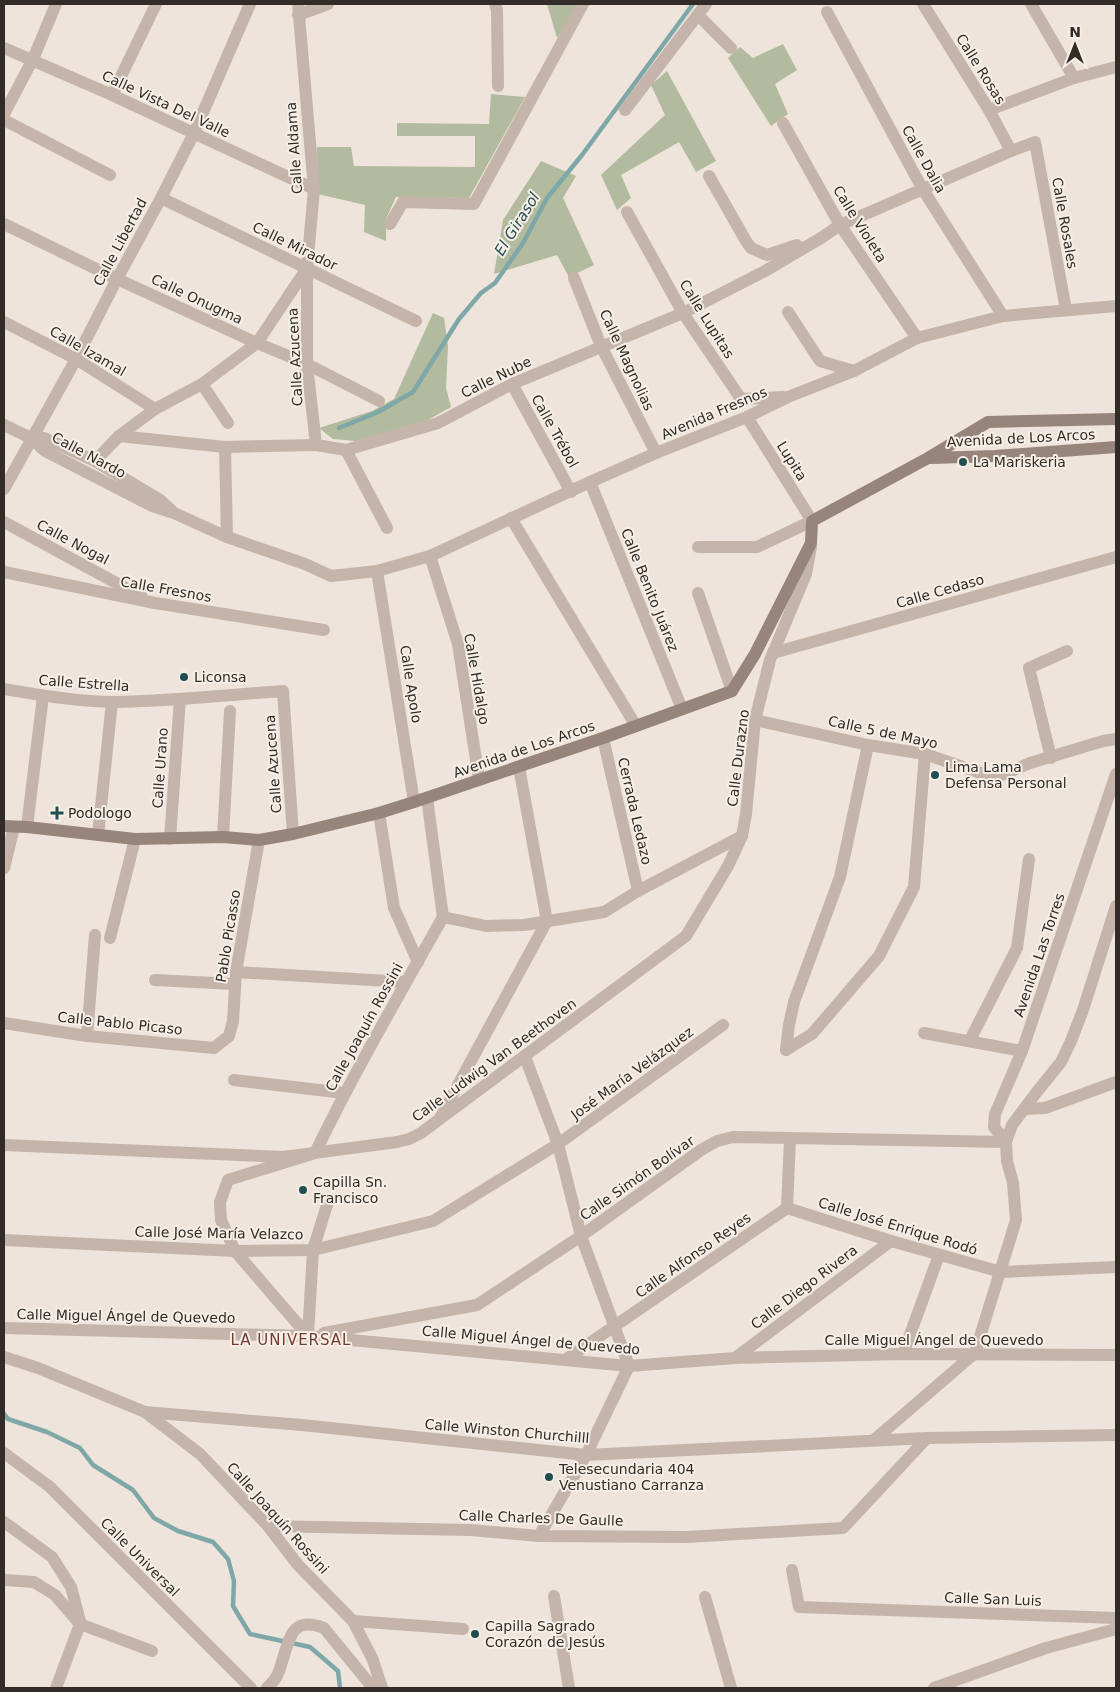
<svg xmlns="http://www.w3.org/2000/svg" width="1120" height="1692" font-family="'DejaVu Sans',sans-serif">
<style>
.green{fill:#b2bb9e}
.lines{fill:none;stroke-linecap:round;stroke-linejoin:round}
.stream{stroke:#7ea7a7;stroke-width:4.5}
.minor{stroke:#c4b4a9;stroke-width:12}
.tertiary{stroke:#c4b4a9;stroke-width:12}
.secondary{stroke:#97847b;stroke-width:12}
.poi-dot{fill:#234d4e;stroke:#f6efe7;stroke-width:2}
.labels{text-anchor:middle;stroke-width:4;stroke-linejoin:round;paint-order:stroke}
.street-label{font-size:14px;fill:#322b28;stroke:#f6efe7}
.poi-label{font-size:14px;fill:#322b28;stroke:#f6efe7;text-anchor:start}
.water-label{font-size:15px;font-style:italic;fill:#234d4e;stroke:#f6efe7}
.neighbourhood-label{font-size:15px;letter-spacing:1px;fill:#763b2c;stroke:#f6efe7}
</style>
<rect width="100%" height="100%" fill="#eee4db"/>
<!-- green -->
<g class="green">
<path d="M547 4H581L557 38Z"/>
<path d="M783 44 797 70 775 84 788 114 771 126 728 58 740 47 753 58Z"/>
<path d="M667 71 716 161 696 172 679 142 621 175 631 198 617 210 601 175 665 115 651 85Z"/>
<path d="M491 94 525 97 469 198 396 197 386 219V241L364 232 365 205 318 194 317 147H351L354 166 475 167V136H397V123L489 124Z"/>
<path d="M541 161 576 176 563 198 594 265 569 277 557 255 494 274 503 220Z"/>
<path d="M433 313 444 318 448 346 446 388 451 407 426 421 356 441 333 439 319 428 372 411 394 399Z"/>
</g>
<g class="lines">
<!-- stream -->
<g class="stream">
<path d="M339 428 378 412 413 392 459 319 481 293 495 283 523 243 547 198 582 155 693 4"/>
<path d="M4 1414 8 1419 47 1432 80 1448 93 1465 133 1490 154 1518 178 1531 213 1542 228 1559 234 1581 233 1606 250 1634 310 1647 338 1671 340 1688"/>
</g>
<!-- minor -->
<g class="minor">
<path d="M298 4 314 189 307 268V364L316 445"/>
<path d="M495 4 497 10 498 86"/>
<path d="M923 4 989 110 1011 151"/>
<path d="M1031 4 1074 78"/>
<path d="M827 12 922 188 1003 316"/>
<path d="M298 15 328 4"/>
<path d="M698 15 731 48"/>
<path d="M4 48 112 95 314 189"/>
<path d="M112 95 156 4"/>
<path d="M625 110 706 4"/>
<path d="M989 110 1074 78 1116 67"/>
<path d="M4 114 33 59 56 4"/>
<path d="M4 120 110 175"/>
<path d="M783 123 840 225 917 338"/>
<path d="M709 176 746 241 751 248 767 255 797 245"/>
<path d="M161 198 416 321"/>
<path d="M627 212 683 313 741 399 783 397"/>
<path d="M4 224 117 279 257 343 307 364 379 401"/>
<path d="M390 224 403 202 474 204 583 4"/>
<path d="M574 278 601 346 656 453"/>
<path d="M788 312 820 361 854 371"/>
<path d="M4 322 76 359 155 409"/>
<path d="M202 384 228 423"/>
<path d="M512 384 571 492"/>
<path d="M4 425 31 438 45 451 152 506 174 513 227 537 305 564 331 576 377 571 430 556 590 482 656 453 747 417 788 397 854 371 917 338 1003 316 1116 306"/>
<path d="M119 436 225 447 316 445 346 450 438 423 512 384 683 313 765 271 821 238 840 225 1011 151 1035 142 1066 310"/>
<path d="M31 438H44L95 461 160 500 171 510"/>
<path d="M225 447 227 537"/>
<path d="M346 450 387 528"/>
<path d="M95 461 119 436 155 409 202 384 257 343 307 268"/>
<path d="M590 482 682 709"/>
<path d="M4 489 76 359 117 279 161 198 194 133 250 4"/>
<path d="M511 518 636 726"/>
<path d="M4 522 142 597"/>
<path d="M698 547H757L812 521 747 417"/>
<path d="M430 556 458 644 479 779"/>
<path d="M377 571 414 802"/>
<path d="M4 572 155 603 324 630"/>
<path d="M698 593 732 691"/>
<path d="M773 653 1116 557"/>
<path d="M4 689C39 695 79 702 114 702 170 701 227 695 283 691L293 834"/>
<path d="M755 720 868 745 925 754 995 778 1030 763 1103 741 1116 739"/>
<path d="M603 738 638 891"/>
<path d="M1051 758 1029 668 1067 651"/>
<path d="M427 798 443 917"/>
<path d="M379 813 394 908 418 962"/>
<path d="M27 827 43 696"/>
<path d="M98 835 112 702"/>
<path d="M223 837 230 711"/>
<path d="M170 839 180 699"/>
<path d="M4 868 14 827"/>
<path d="M443 917 486 926 524 925 604 912 638 891 742 836"/>
<path d="M110 938 135 839"/>
<path d="M236 972 405 982"/>
<path d="M155 980 234 984"/>
<path d="M4 1023 87 1036 214 1048 229 1036 233 1021 236 972 259 840"/>
<path d="M924 1033 1022 1051"/>
<path d="M87 1036 95 935"/>
<path d="M970 1040 1017 948 1029 859"/>
<path d="M786 1050 812 1034 879 956 914 887 925 754"/>
<path d="M786 1050 789 1025 794 1002 840 877 868 745"/>
<path d="M525 1057 558 1144 581 1236 629 1366 586 1455 539 1536"/>
<path d="M234 1080 344 1093"/>
<path d="M1024 1109 1045 1108 1116 1082"/>
<path d="M440 1118 547 921 519 767"/>
<path d="M1006 1142 994 1127 995 1114 1022 1051 1116 774"/>
<path d="M787 1208 891 1241 1001 1272 1116 1267"/>
<path d="M787 1208 790 1139"/>
<path d="M4 1240 235 1251 313 1250 433 1221 558 1144 723 1025"/>
<path d="M4 1328 308 1336 629 1366 735 1358 903 1354 1116 1355"/>
<path d="M324 1333 477 1305 581 1236 701 1150 717 1141 733 1137 1006 1142"/>
<path d="M308 1336 235 1251 221 1220 220 1202 228 1180 315 1153C354 1073 399 995 443 917"/>
<path d="M308 1336 313 1250 327 1205"/>
<path d="M903 1354 939 1255"/>
<path d="M4 1357 38 1368 145 1412 200 1454 268 1526 298 1565 353 1621 373 1660 382 1688"/>
<path d="M735 1358 891 1241"/>
<path d="M565 1360 787 1208"/>
<path d="M145 1412 302 1425 586 1455 927 1438 1116 1435"/>
<path d="M874 1440 975 1353 1016 1220 1013 1183 1007 1161 1006 1142 1012 1125 1036 1093 1061 1062 1071 1041 1083 1010 1116 906"/>
<path d="M4 1453 50 1487 251 1688"/>
<path d="M4 1522 52 1557 71 1587 80 1621"/>
<path d="M268 1526 470 1530 539 1536 687 1537 843 1528 927 1438"/>
<path d="M792 1570 799 1607 1116 1618"/>
<path d="M4 1580 34 1582 55 1595 80 1624 152 1651"/>
<path d="M554 1596 569 1688"/>
<path d="M705 1597 731 1688"/>
<path d="M353 1621 463 1629"/>
<path d="M56 1688 80 1624"/>
<path d="M934 1688 1046 1648 1116 1629"/>
</g>
<!-- tertiary -->
<g class="tertiary">
<path d="M4 1145 283 1157 397 1142 409 1139 421 1133 686 936 728 866 742 836 746 814 755 720 770 660 806 574 811 547"/>
<path d="M267 1688C271 1684 275 1680 277 1676 283 1664 287 1635 297 1628 305 1622 316 1625 324 1628L373 1688"/>
</g>
<!-- secondary -->
<g class="secondary">
<path d="M931 458 995 456 1116 447"/>
<path d="M4 826 27 827 135 839 223 837 259 840 293 834 379 813 414 802 603 738 732 691 755 654 811 543 812 521 928 458 988 422 1116 419"/>
</g>
</g>
<!-- markers -->
<g class="poi-dot">
<circle cx="963" cy="462" r="5"/>
<circle cx="184" cy="677" r="5"/>
<circle cx="935" cy="775" r="5"/>
<path d="M54.5 805.5h5v5h5v5h-5v5h-5v-5h-5v-5h5z"/>
<circle cx="303" cy="1190" r="5"/>
<circle cx="549" cy="1477" r="5"/>
<circle cx="475" cy="1634" r="5"/>
</g>
<g class="labels">
<!-- street labels -->
<g class="street-label">
<text transform="translate(981 69) rotate(58)" y="5">Calle Rosas</text>
<text transform="translate(166 104) rotate(25)" y="5">Calle Vista Del Valle</text>
<text transform="translate(294 148) rotate(-94)" y="5">Calle Aldama</text>
<text transform="translate(924 159) rotate(61)" y="5">Calle Dalia</text>
<text transform="translate(1065 223) rotate(80)" y="5">Calle Rosales</text>
<text transform="translate(860 224) rotate(58)" y="5">Calle Violeta</text>
<text transform="translate(120 242) rotate(-62)" y="5">Calle Libertad</text>
<text transform="translate(295 246) rotate(26)" y="5">Calle Mirador</text>
<text transform="translate(197 299) rotate(25)" y="5">Calle Onugma</text>
<text transform="translate(707 319) rotate(58)" y="5">Calle Lupitas</text>
<text transform="translate(88 351) rotate(30)" y="5">Calle Izamal</text>
<text transform="translate(295 357) rotate(-93)" y="5">Calle Azucena</text>
<text transform="translate(627 360) rotate(65)" y="5">Calle Magnolias</text>
<text transform="translate(496 377) rotate(-26)" y="5">Calle Nube</text>
<text transform="translate(714 413) rotate(-23)" y="5">Avenida Fresnos</text>
<text transform="translate(555 431) rotate(61)" y="5">Calle Trébol</text>
<text transform="translate(1021 438) rotate(-3)" y="5">Avenida de Los Arcos</text>
<text transform="translate(89 455) rotate(28)" y="5">Calle Nardo</text>
<text transform="translate(792 461) rotate(58)" y="5">Lupita</text>
<text transform="translate(73 542) rotate(28)" y="5">Calle Nogal</text>
<text transform="translate(166 589) rotate(10)" y="5">Calle Fresnos</text>
<text transform="translate(650 590) rotate(68)" y="5">Calle Benito Juárez</text>
<text transform="translate(940 591) rotate(-16)" y="5">Calle Cedaso</text>
<text transform="translate(477 679) rotate(80)" y="5">Calle Hidalgo</text>
<text transform="translate(84 683) rotate(4)" y="5">Calle Estrella</text>
<text transform="translate(411 684) rotate(81)" y="5">Calle Apolo</text>
<text transform="translate(883 732) rotate(12)" y="5">Calle 5 de Mayo</text>
<text transform="translate(524 749) rotate(-19)" y="5">Avenida de Los Arcos</text>
<text transform="translate(738 758) rotate(-83)" y="5">Calle Durazno</text>
<text transform="translate(273 764) rotate(-94)" y="5">Calle Azucena</text>
<text transform="translate(160 768) rotate(-86)" y="5">Calle Urano</text>
<text transform="translate(635 811) rotate(77)" y="5">Cerrada Ledazo</text>
<text transform="translate(228 936) rotate(-81)" y="5">Pablo Picasso</text>
<text transform="translate(1039 955) rotate(-71)" y="5">Avenida Las Torres</text>
<text transform="translate(120 1023) rotate(6)" y="5">Calle Pablo Picaso</text>
<text transform="translate(364 1027) rotate(-61)" y="5">Calle Joaquín Rossini</text>
<text transform="translate(494 1060) rotate(-36)" y="5">Calle Ludwig Van Beethoven</text>
<text transform="translate(632 1073) rotate(-36)" y="5">José María Velázquez</text>
<text transform="translate(637 1178) rotate(-35)" y="5">Calle Simón Bolívar</text>
<text transform="translate(898 1226) rotate(17)" y="5">Calle José Enrique Rodó</text>
<text transform="translate(219 1233) rotate(1)" y="5">Calle José María Velazco</text>
<text transform="translate(693 1255) rotate(-35)" y="5">Calle Alfonso Reyes</text>
<text transform="translate(804 1287) rotate(-37)" y="5">Calle Diego Rivera</text>
<text transform="translate(126 1316) rotate(1)" y="5">Calle Miguel Ángel de Quevedo</text>
<text transform="translate(531 1340) rotate(5)" y="5">Calle Miguel Ángel de Quevedo</text>
<text x="934" y="1345">Calle Miguel Ángel de Quevedo</text>
<text transform="translate(507 1431) rotate(5)" y="5">Calle Winston Churchilll</text>
<text transform="translate(278 1518) rotate(48)" y="5">Calle Joaquín Rossini</text>
<text transform="translate(541 1518) rotate(2)" y="5">Calle Charles De Gaulle</text>
<text transform="translate(140 1557) rotate(45)" y="5">Calle Universal</text>
<text transform="translate(993 1599) rotate(2)" y="5">Calle San Luis</text>
</g>
<!-- poi labels -->
<g class="poi-label">
<text x="973" y="467">La Mariskeria</text>
<text x="194" y="682">Liconsa</text>
<text x="945" y="772">Lima Lama<tspan x="945" dy="16">Defensa Personal</tspan></text>
<text x="68" y="818">Podologo</text>
<text x="313" y="1187">Capilla Sn.<tspan x="313" dy="16">Francisco</tspan></text>
<text x="559" y="1474">Telesecundaria 404<tspan x="559" dy="16">Venustiano Carranza</tspan></text>
<text x="485" y="1631">Capilla Sagrado<tspan x="485" dy="16">Corazón de Jesús</tspan></text>
</g>
<!-- water labels -->
<g class="water-label">
<text transform="translate(517 224) rotate(-58)" y="5">El Girasol</text>
</g>
<!-- neighbourhood labels -->
<g class="neighbourhood-label">
<text x="291" y="1345">LA UNIVERSAL</text>
</g>
</g>
<!-- border -->
<rect width="1120" height="1692" fill="none" stroke="#322b28" stroke-width="10"/>
<!-- north arrow -->
<g transform="translate(1075 45)" stroke="#f6efe7" stroke-width="4" paint-order="stroke">
<path d="M0-4L9 19L0 12L-9 19Z" fill="#322b28"/>
<text y="-8" font-size="14" font-weight="bold" text-anchor="middle" fill="#322b28">N</text>
</g>
</svg>
